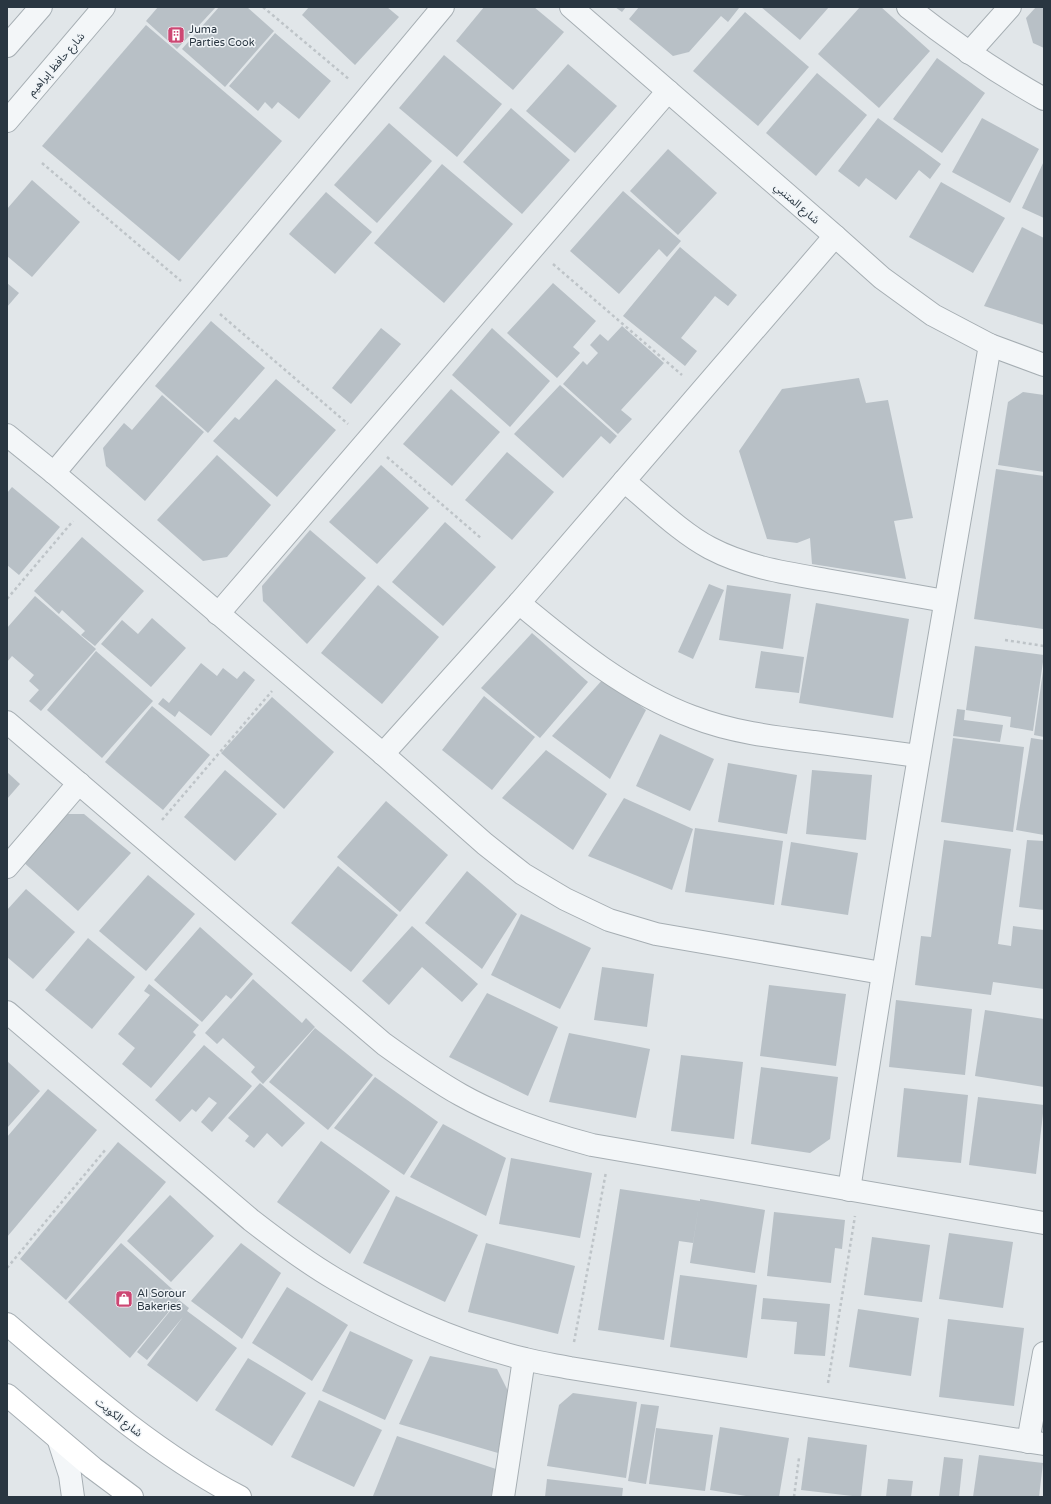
<svg xmlns="http://www.w3.org/2000/svg" width="1051" height="1504" font-family="'Varela Round','Noto Sans Arabic',sans-serif">
<style>
.building{fill:#b8c0c6}
.lines{fill:none;stroke-linecap:round;stroke-linejoin:round}
.minor-casing{stroke:#a6aeb3;stroke-width:24}
.tertiary-casing{stroke:#a6aeb3;stroke-width:24}
.secondary-casing{stroke:#a6aeb3;stroke-width:24}
.path{stroke:#bec4c8;stroke-width:2.5;stroke-dasharray:3 3;stroke-linecap:butt}
.minor{stroke:#f3f6f8;stroke-width:22}
.tertiary{stroke:#f3f6f8;stroke-width:22}
.secondary{stroke:#fff;stroke-width:22}
.labels{text-anchor:middle;stroke-width:3;stroke-linejoin:round;paint-order:stroke}
.poi-label{font-size:11px;fill:#293641;stroke:#f0f4f7;text-anchor:start}
.street-label{font-size:11px;fill:#293641;stroke:#f0f4f7}
</style>
<rect width="100%" height="100%" fill="#e1e6e9"/>
<!-- building -->
<g class="building">
<path d="M158 7H216L177 49 146 21Z"/>
<path d="M219 7H247L274 31 225 87 182 49Z"/>
<path d="M309 7H387L399 17 355 65 302 15Z"/>
<path d="M484 7H534L564 32 513 90 456 41Z"/>
<path d="M615 7H626L622 12Z"/>
<path d="M639 7H739V8L728 22 721 16 689 52 673 56 629 19Z"/>
<path d="M761 7H829L800 40Z"/>
<path d="M860 7H881L930 51 879 108 818 54Z"/>
<path d="M1036 7H1044V48L1033 43 1026 18Z"/>
<path d="M745 12 809 67 758 126 693 71Z"/>
<path d="M146 25 282 141 179 261 42 146Z"/>
<path d="M275 33 331 81 299 119 278 102 272 109 265 102 258 111 229 86Z"/>
<path d="M444 55 502 104 457 157 399 108Z"/>
<path d="M937 58 985 93 942 153 893 119Z"/>
<path d="M568 64 617 106 575 153 526 111Z"/>
<path d="M817 73 867 115 816 176 766 133Z"/>
<path d="M511 108 570 160 522 214 463 162Z"/>
<path d="M878 118 941 164 930 179 919 170 896 200 866 178 859 187 838 171Z"/>
<path d="M982 118 1039 149 1010 203 952 172Z"/>
<path d="M389 123 432 161 377 223 334 185Z"/>
<path d="M668 149 717 193 678 235 630 191Z"/>
<path d="M1044 161V218L1022 208Z"/>
<path d="M442 164 513 224 444 303 374 243Z"/>
<path d="M32 180 80 222 32 277 7 256V209Z"/>
<path d="M941 182 1005 218 973 273 909 237Z"/>
<path d="M623 191 681 241 667 257 659 249 619 294 570 251Z"/>
<path d="M326 192 372 232 335 274 289 234Z"/>
<path d="M1022 227 1044 238V325L984 306Z"/>
<path d="M680 247 737 295 728 306 715 296 681 338 697 351 685 366 623 316Z"/>
<path d="M7 283 19 293 7 307Z"/>
<path d="M553 283 596 321 573 347 580 353 557 378 507 333Z"/>
<path d="M211 321 265 368 208 433 155 386Z"/>
<path d="M622 326 664 363 621 410 632 419 618 434 563 384 583 361 587 365 598 353 590 345 600 334 608 341Z"/>
<path d="M381 328 401 344 351 404 332 388Z"/>
<path d="M492 328 550 381 510 427 452 375Z"/>
<path d="M859 378 866 403 888 400 913 518 894 521 906 579 812 564 810 538 797 543 767 539 739 451 782 389Z"/>
<path d="M276 379 336 430 277 497 213 441 235 417 239 420Z"/>
<path d="M560 385 617 436 610 444 601 436 563 478 514 434Z"/>
<path d="M451 389 500 432 452 486 403 444Z"/>
<path d="M1023 392 1044 395V472L998 465 1008 402Z"/>
<path d="M162 395 204 432 145 501 106 466 103 448 124 423 132 430Z"/>
<path d="M507 452 554 492 512 540 465 500Z"/>
<path d="M217 455 271 505 227 557 203 561 157 520Z"/>
<path d="M381 465 429 508 377 564 329 522Z"/>
<path d="M996 469 1044 476 1043 629 974 619Z"/>
<path d="M12 487 60 527 19 575 7 565V493Z"/>
<path d="M445 522 496 567 443 626 392 582Z"/>
<path d="M310 530 366 578 307 644 263 601 262 586Z"/>
<path d="M82 537 144 591 95 646 81 635 85 631 62 610 59 614 34 591Z"/>
<path d="M709 584 724 590 693 659 678 652Z"/>
<path d="M378 585 439 637 382 704 321 653Z"/>
<path d="M727 585 791 594 783 649 719 640Z"/>
<path d="M35 596 96 649 41 711 29 701 39 690 29 681 34 675 12 656 7 662V628Z"/>
<path d="M816 603 909 619 893 718 799 703Z"/>
<path d="M152 618 186 648 151 687 101 644 122 620 138 634Z"/>
<path d="M532 633 588 682 540 738 481 688Z"/>
<path d="M975 646 1044 655 1033 731 1010 727 1011 717 966 710Z"/>
<path d="M96 651 153 701 102 758 47 710Z"/>
<path d="M761 651 804 657 799 693 755 688Z"/>
<path d="M201 663 217 676 223 668 237 679 244 671 255 680 211 736 179 711 175 717 158 704 163 698 169 703Z"/>
<path d="M1043 671H1044V737L1034 735Z"/>
<path d="M604 678 646 710 610 779 552 736Z"/>
<path d="M484 696 535 737 492 790 442 750Z"/>
<path d="M272 697 334 752 284 809 221 753Z"/>
<path d="M152 706 210 755 163 810 105 762Z"/>
<path d="M957 709 965 710 964 720 1003 725 1000 742 953 736Z"/>
<path d="M660 734 714 759 690 811 636 786Z"/>
<path d="M953 738 1024 747 1013 832 941 822Z"/>
<path d="M1031 738 1044 740V835L1016 830Z"/>
<path d="M546 750 607 794 573 850 502 798Z"/>
<path d="M728 763 797 775 787 834 718 822Z"/>
<path d="M225 770 277 814 235 861 184 817Z"/>
<path d="M812 770 872 775 866 840 806 834Z"/>
<path d="M7 772 20 784 7 799Z"/>
<path d="M624 798 693 829 672 890 588 856Z"/>
<path d="M386 801 448 855 400 912 337 857Z"/>
<path d="M62 814H84L131 853 78 911 21 860Z"/>
<path d="M695 828 783 841 774 905 685 892Z"/>
<path d="M944 840 1011 849 998 944 1011 946 1013 926 1044 930V989L993 982 991 995 915 985 921 936 931 937Z"/>
<path d="M1027 840 1044 841V910L1019 907Z"/>
<path d="M791 842 858 853 848 915 781 905Z"/>
<path d="M338 866 398 915 351 972 291 923Z"/>
<path d="M467 871 517 914 482 969 425 923Z"/>
<path d="M148 875 195 914 146 971 99 931Z"/>
<path d="M26 889 75 932 33 979 7 957V910Z"/>
<path d="M521 914 591 948 560 1009 491 975Z"/>
<path d="M412 926 478 984 462 1002 422 967 389 1005 362 981Z"/>
<path d="M200 927 253 974 231 999 226 995 202 1022 154 980Z"/>
<path d="M88 938 135 977 92 1029 45 990Z"/>
<path d="M602 967 654 974 647 1027 594 1020Z"/>
<path d="M253 979 302 1023 306 1018 315 1027 263 1084 251 1072 255 1067 223 1038 217 1044 205 1033Z"/>
<path d="M149 984 199 1025 193 1032 196 1035 151 1088 122 1064 135 1048 118 1034 150 995 144 991Z"/>
<path d="M769 985 846 994 836 1066 760 1056Z"/>
<path d="M487 993 558 1027 528 1096 449 1057Z"/>
<path d="M896 1000 972 1009 965 1075 889 1067Z"/>
<path d="M985 1010 1044 1019V1087L975 1076Z"/>
<path d="M315 1028 373 1075 328 1130 269 1082Z"/>
<path d="M569 1033 650 1049 636 1118 549 1102Z"/>
<path d="M204 1045 252 1086 212 1132 201 1122 217 1103 209 1097 196 1112 192 1109 180 1122 155 1100Z"/>
<path d="M681 1055 743 1062 734 1139 671 1131Z"/>
<path d="M7 1061 40 1091 7 1128Z"/>
<path d="M761 1067 838 1077 830 1139 810 1153 751 1144Z"/>
<path d="M375 1077 438 1122 404 1175 334 1128Z"/>
<path d="M260 1083 305 1123 282 1147 267 1133 254 1148 245 1141 249 1136 228 1118Z"/>
<path d="M904 1088 968 1095 961 1163 897 1157Z"/>
<path d="M48 1089 97 1130 7 1237V1137Z"/>
<path d="M978 1097 1044 1105 1036 1174 969 1165Z"/>
<path d="M443 1124 506 1158 486 1216 410 1177Z"/>
<path d="M321 1141 390 1191 350 1254 277 1202Z"/>
<path d="M118 1142 166 1182 66 1300 20 1259Z"/>
<path d="M511 1158 592 1173 580 1238 499 1224Z"/>
<path d="M620 1189 700 1201V1199L765 1210 755 1273 690 1263 699 1205 693 1243 679 1241 664 1340 598 1330Z"/>
<path d="M170 1195 214 1236 171 1282 127 1241Z"/>
<path d="M396 1196 478 1235 445 1302 363 1263Z"/>
<path d="M774 1212 845 1220 842 1249 835 1248 831 1283 767 1276Z"/>
<path d="M949 1233 1013 1242 1003 1308 939 1299Z"/>
<path d="M872 1237 930 1245 922 1302 864 1295Z"/>
<path d="M121 1243 181 1297 130 1358 68 1302Z"/>
<path d="M241 1243 281 1273 242 1339 191 1301Z"/>
<path d="M486 1243 575 1266 558 1334 468 1312Z"/>
<path d="M680 1275 757 1285 747 1358 670 1347Z"/>
<path d="M287 1287 348 1325 312 1381 252 1343Z"/>
<path d="M763 1298 830 1304 825 1356 794 1354 797 1322 761 1319Z"/>
<path d="M179 1300 189 1308 187 1311 237 1348 197 1402 147 1365 183 1317 147 1360 137 1352Z"/>
<path d="M858 1309 919 1318 911 1376 849 1367Z"/>
<path d="M948 1319 1024 1328 1014 1406 939 1397Z"/>
<path d="M350 1331 413 1360 385 1420 322 1391Z"/>
<path d="M430 1356 497 1369 508 1391 498 1453 399 1424Z"/>
<path d="M248 1358 306 1393 272 1446 215 1410Z"/>
<path d="M573 1393 637 1402 626 1478 547 1466 559 1405Z"/>
<path d="M319 1400 382 1430 354 1487 291 1457Z"/>
<path d="M641 1404 659 1406 646 1484 628 1481Z"/>
<path d="M720 1427 789 1438 779 1497H752L710 1490Z"/>
<path d="M656 1428 713 1435 705 1491 649 1484Z"/>
<path d="M397 1436 496 1469 491 1497H377L373 1496Z"/>
<path d="M808 1437 867 1445 861 1497 801 1490Z"/>
<path d="M979 1455 1043 1463 1039 1497H973Z"/>
<path d="M944 1457 963 1459 959 1497H939Z"/>
<path d="M547 1479 623 1488 622 1497H545Z"/>
<path d="M888 1479 913 1481 911 1497H886Z"/>
</g>
<g class="lines">
<defs>
<g id="minor">
<path d="M571 7 835 236 882 278 933 315 990 345 1044 365"/>
<path d="M908 7C951 41 996 72 1044 99"/>
<path d="M969 53 1010 7"/>
<path d="M7 435 54 473 383 754 485 844 523 874 565 899 609 920 656 934 882 973"/>
<path d="M54 473 443 7"/>
<path d="M624 481C650 502 681 533 710 548 746 567 786 573 826 580 866 587 905 594 945 601"/>
<path d="M519 603C572 647 628 693 693 717 731 732 773 737 814 742 849 747 883 751 918 756"/>
<path d="M218 614 668 91"/>
<path d="M7 722 384 1044C409 1062 434 1080 461 1095 502 1118 547 1133 592 1145L1044 1223"/>
<path d="M383 754 519 603 835 236"/>
<path d="M7 867 79 783"/>
<path d="M7 1012 251 1220C278 1241 306 1262 335 1279 394 1314 459 1343 525 1359 540 1363 555 1365 570 1368L1044 1444"/>
<path d="M849 1190C892 908 941 626 990 345"/>
<path d="M59 1441 70 1475 73 1497"/>
<path d="M1028 1442 1044 1353"/>
<path d="M503 1497 524 1359"/>
</g>
<g id="tertiary">
<path d="M7 46 41 7"/>
<path d="M7 121 104 7"/>
</g>
<g id="secondary">
<path d="M7 1324C81 1387 154 1452 240 1497"/>
<path d="M7 1395 93 1468 132 1497"/>
</g>
</defs>
<!-- minor casing -->
<use href="#minor" class="minor-casing"/>
<!-- tertiary casing -->
<use href="#tertiary" class="tertiary-casing"/>
<!-- secondary casing -->
<use href="#secondary" class="secondary-casing"/>
<!-- path -->
<g class="path">
<path d="M263 7 350 80"/>
<path d="M42 163 181 281"/>
<path d="M553 264 682 375"/>
<path d="M220 314 348 424"/>
<path d="M387 457 482 539"/>
<path d="M7 599 73 521"/>
<path d="M1005 640 1044 646"/>
<path d="M162 820 272 691"/>
<path d="M7 1268 106 1149"/>
<path d="M574 1342 606 1172"/>
<path d="M828 1383 855 1216"/>
<path d="M794 1497 799 1458"/>
</g>
<!-- minor -->
<use href="#minor" class="minor"/>
<!-- tertiary -->
<use href="#tertiary" class="tertiary"/>
<!-- secondary -->
<use href="#secondary" class="secondary"/>
</g>
<!-- icons -->
<defs>
<symbol id="building-square" viewBox="-11 -11 22 22"><rect x="-9" y="-9" width="18" height="18" rx="4" fill="#cd4773" stroke="#f0f4f7"/><path d="M-4-6H4V6H1V3H-1V6H-4ZM-2.5-4.3h1.7v1.8h-1.7ZM.8-4.3h1.7v1.8H.8ZM-2.5-1h1.7V.8h-1.7ZM.8-1h1.7V.8H.8Z" fill="#fff"/></symbol>
<symbol id="shop-square" viewBox="-11 -11 22 22"><rect x="-9" y="-9" width="18" height="18" rx="4" fill="#cd4773" stroke="#f0f4f7"/><path d="M-5-2.5h2.3a2.7 3.5 0 0 1 5.4 0H5L5.5 6h-11ZM-1.5-2.5h3a1.5 2.3 0 0 0-3 0Z" fill="#fff"/></symbol>
</defs>
<g fill-rule="evenodd">
<use href="#building-square" x="166" y="25" width="20" height="20"/>
<use href="#shop-square" x="114" y="1289" width="20" height="20"/>
</g>
<g class="labels">
<!-- poi labels -->
<g class="poi-label">
<text x="189" y="33">Juma<tspan x="189" dy="13">Parties Cook</tspan></text>
<text x="137" y="1297">Al Sorour<tspan x="137" dy="13">Bakeries</tspan></text>
</g>
<!-- street labels -->
<g class="street-label">
<text transform="translate(56 64) rotate(-49)" y="4">شارع حافظ إبراهيم</text>
<text transform="translate(797 203) rotate(41)" y="4">شارع المتنبي</text>
<text transform="translate(119 1417) rotate(38)" y="4">شارع الكويت</text>
</g>
</g>
<!-- border -->
<rect width="1051" height="1504" fill="none" stroke="#293641" stroke-width="16"/>
</svg>
